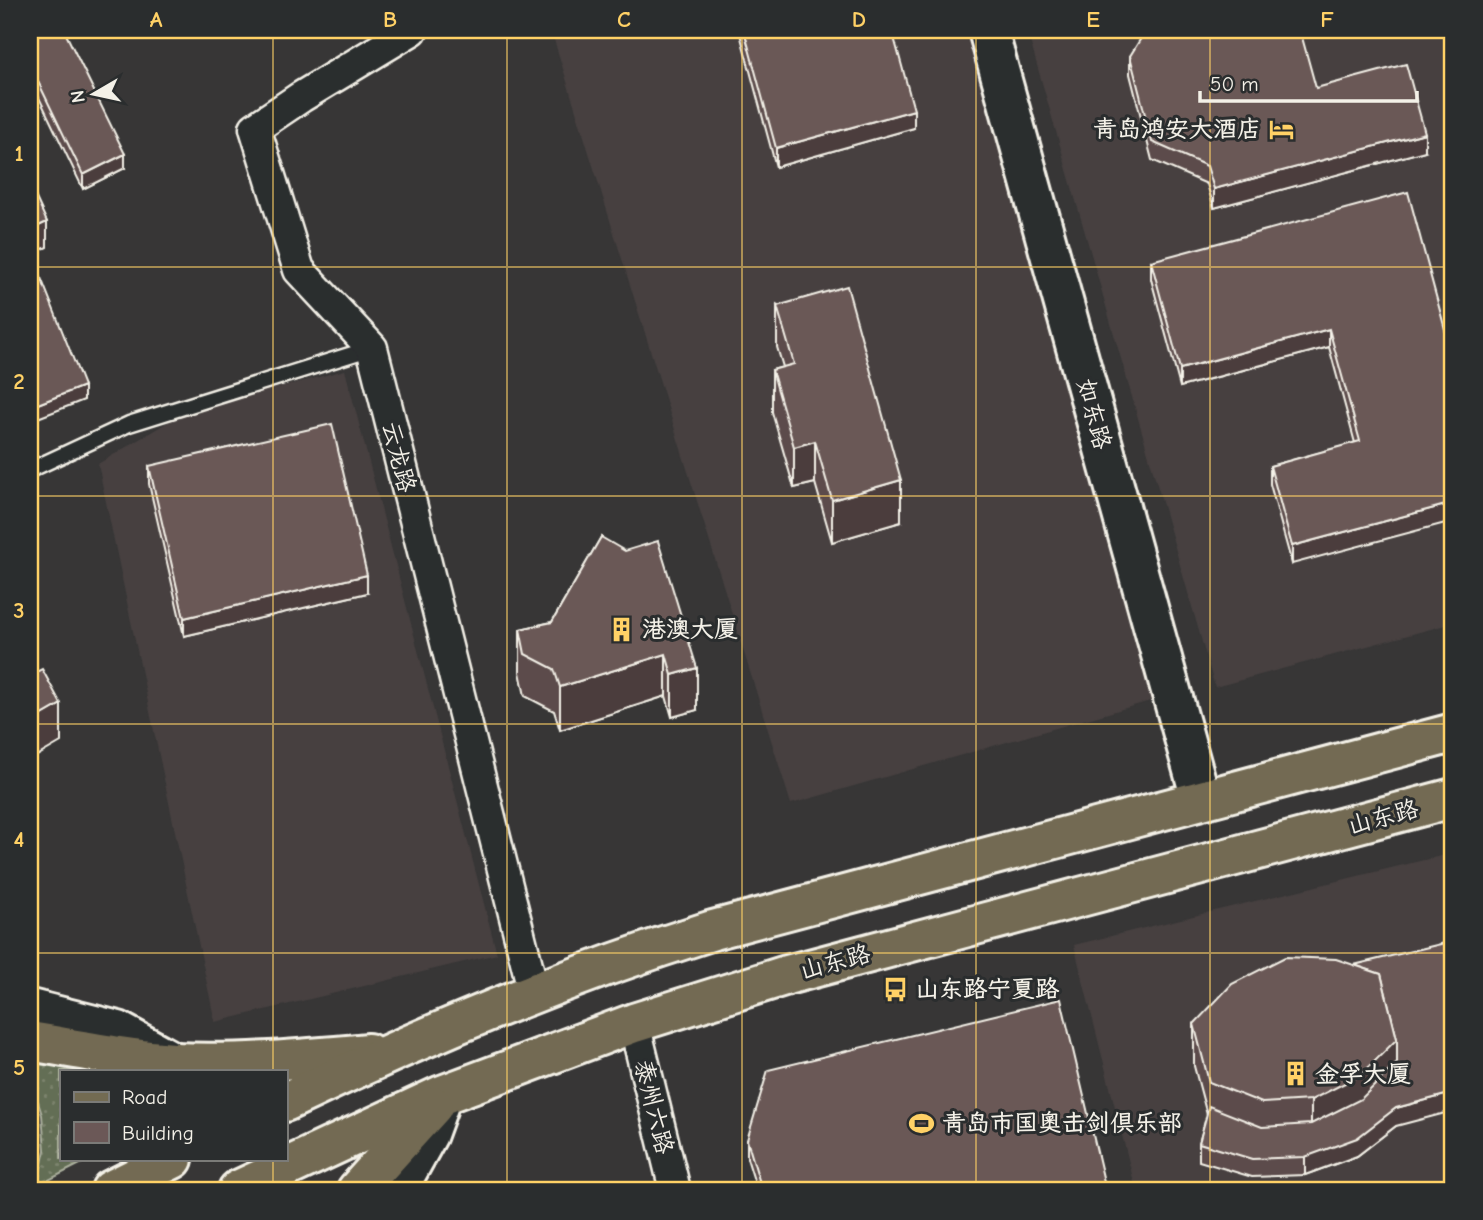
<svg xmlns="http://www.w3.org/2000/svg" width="1483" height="1220" font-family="'Comic Neue','LXGW WenKai TC',sans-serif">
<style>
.built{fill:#474040}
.grass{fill:url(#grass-dots);stroke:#acb09e;stroke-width:2}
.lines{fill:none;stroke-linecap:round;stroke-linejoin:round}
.lane-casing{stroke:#f4f1e8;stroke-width:19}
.street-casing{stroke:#f4f1e8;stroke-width:35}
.secondary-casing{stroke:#f4f1e8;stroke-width:44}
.primary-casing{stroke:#f4f1e8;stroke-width:44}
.lane{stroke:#2a2d2e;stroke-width:14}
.street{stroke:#2a2d2e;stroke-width:30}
.secondary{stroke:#2a2d2e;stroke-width:38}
.primary{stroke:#736b52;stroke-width:38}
.wall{fill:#5c4c4b;stroke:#f4f1e8;stroke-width:2}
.shaded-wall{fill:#4b3e3d;stroke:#f4f1e8;stroke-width:2}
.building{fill:#6b5857;stroke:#f4f1e8;stroke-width:2}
.grid{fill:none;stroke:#ffd166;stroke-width:2;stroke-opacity:0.55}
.labels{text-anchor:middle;stroke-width:6;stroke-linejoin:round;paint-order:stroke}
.poi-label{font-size:24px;font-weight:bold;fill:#f4f1e8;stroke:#2a2d2e;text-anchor:start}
.street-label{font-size:24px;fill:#f4f1e8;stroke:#2a2d2e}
.neatline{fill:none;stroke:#ffd166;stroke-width:2.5}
.grid-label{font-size:23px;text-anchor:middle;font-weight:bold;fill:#ffd166}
</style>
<defs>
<pattern id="grass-dots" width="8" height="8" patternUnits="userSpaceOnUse" patternTransform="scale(1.75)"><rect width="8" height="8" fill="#646e55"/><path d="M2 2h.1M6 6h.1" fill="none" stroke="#7b836d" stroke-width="1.8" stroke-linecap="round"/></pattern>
</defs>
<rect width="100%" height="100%" fill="#373636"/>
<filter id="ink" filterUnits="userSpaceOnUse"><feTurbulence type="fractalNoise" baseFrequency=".0143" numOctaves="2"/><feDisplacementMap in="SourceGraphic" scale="14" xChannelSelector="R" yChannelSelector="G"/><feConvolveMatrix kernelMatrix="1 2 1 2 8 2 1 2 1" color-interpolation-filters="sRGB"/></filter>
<g filter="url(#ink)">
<!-- built -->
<g class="built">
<path d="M551 30H965L1164 697 791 804Z"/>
<path d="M1027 30H1453V623L1215 687Z"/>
<path d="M345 370 497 954 215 1022 98 464 183 413Z"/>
<path d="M1453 853V1190H1136L1074 945Z"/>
</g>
<!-- grass -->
<path class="grass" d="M30 1052 131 1071H61V1159H90L37 1186 45 1150 42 1115 30 1077Z"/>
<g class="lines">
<defs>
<path id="lane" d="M30 470 129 424 372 348"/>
<g id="street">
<path d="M412 30 301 97 255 128 299 270 372 348 534 993"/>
<path d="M634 1023 675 1190"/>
</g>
<g id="secondary">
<path d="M988 30 1201 799"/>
<path d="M30 1009 118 1031 174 1062"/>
<path d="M397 1190 428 1134 440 1101"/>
</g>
<g id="primary">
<path d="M30 1041C77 1049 126 1059 174 1062 239 1065 303 1059 368 1053"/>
<path d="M285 1102C424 1035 566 976 713 930L1453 733"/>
<path d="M111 1190 173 1159"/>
<path d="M238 1190 442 1095 634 1023 787 975 1453 798"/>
<path d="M357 1190 433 1106"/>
</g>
</defs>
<!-- lane casing -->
<use href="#lane" class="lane-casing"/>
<!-- street casing -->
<use href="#street" class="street-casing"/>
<!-- secondary casing -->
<use href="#secondary" class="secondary-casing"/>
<!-- primary casing -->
<use href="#primary" class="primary-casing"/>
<!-- lane -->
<use href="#lane" class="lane"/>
<!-- street -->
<use href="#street" class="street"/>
<!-- secondary -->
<use href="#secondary" class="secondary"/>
<!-- primary -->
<use href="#primary" class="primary"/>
</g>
<!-- wall -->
<g class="wall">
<path d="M739 30H892L914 128 776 167Z"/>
<path d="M30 32 125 168 83 189 30 79Z"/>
<path d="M1130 56 1316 88 1425 151 1214 208 1207 184 1152 160 1130 74Z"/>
<path d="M1151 261 1453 359 1292 564 1270 484V466L1355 443 1329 347 1180 387 1151 279Z"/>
<path d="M777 306 901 522 832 542 815 483 794 488 772 412V370L783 367 777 347Z"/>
<path d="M149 466 367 593 184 636 149 484Z"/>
<path d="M601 537 697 710 672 717 666 696 560 730 554 711 525 696 520 672V629L552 622Z"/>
<path d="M1194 1024 1396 1126 1357 1156 1305 1175 1252 1177 1199 1161V1143L1207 1115 1194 1066Z"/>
<path d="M747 1140 1106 1190H757L747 1158Z"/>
</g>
<!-- shaded-wall -->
<g class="shaded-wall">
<path d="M914 110V128L776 167V148Z"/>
<path d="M1425 133V151L1214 208V189Z"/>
<path d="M125 154V168L83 189V175Z"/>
<path d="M47 222V247L30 255V230Z"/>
<path d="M1329 329V347L1180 387V369Z"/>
<path d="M84 386V400L30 421V407Z"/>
<path d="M815 441V483L794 488V447Z"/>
<path d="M901 480V522L832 542V500Z"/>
<path d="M1453 503V521L1292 564V546Z"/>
<path d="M367 575V593L184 636V618Z"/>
<path d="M666 654V696L560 730V687Z"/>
<path d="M697 668V710L672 717V675Z"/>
<path d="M61 704V742L30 760V722Z"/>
<path d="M1397 1039V1081L1311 1142V1100Z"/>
<path d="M1453 1093V1111L1396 1126 1357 1156 1305 1175V1157L1396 1108Z"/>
</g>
<!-- building -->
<g class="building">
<path d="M34 30H64L125 154 83 175 30 65V32Z"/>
<path d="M744 30H892L914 110 776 148Z"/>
<path d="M1146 30H1300L1316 88 1406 64 1425 133 1214 189 1207 166 1152 142 1130 56Z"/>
<path d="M30 185 47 222 30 230Z"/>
<path d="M1408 192 1453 359V503L1292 546 1270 466 1360 441 1329 329 1180 369 1151 261Z"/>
<path d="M30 250 84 386 30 407Z"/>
<path d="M847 286 901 480 832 500 815 441 794 447 772 370 794 364 777 306Z"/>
<path d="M332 424 367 575 184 618 149 466Z"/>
<path d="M601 537 625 551 658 541 697 668 672 675 666 654 560 687 554 669 525 654 520 629 552 622Z"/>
<path d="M42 669 61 704 30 722V675Z"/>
<path d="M1453 941V1093L1396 1108 1357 1138 1305 1157 1252 1159 1199 1143 1209 1106 1262 1127 1311 1124 1361 1099 1397 1063V1039L1381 974 1354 965Z"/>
<path d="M1285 957 1336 959 1381 974 1397 1039 1361 1075 1311 1100 1262 1103 1209 1082 1194 1024 1232 984Z"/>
<path d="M1061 999 1106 1190H762L747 1140 768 1070Z"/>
</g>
</g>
<!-- grid -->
<path class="grid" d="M273 30V1071M507 30V1190M742 30V1190M976 30V1190M1210 30V1190M30 267H1453M30 496H1453M30 724H1453M30 953H1453M273 1159V1190"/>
<!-- icons -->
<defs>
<symbol id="hotel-bare" viewBox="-9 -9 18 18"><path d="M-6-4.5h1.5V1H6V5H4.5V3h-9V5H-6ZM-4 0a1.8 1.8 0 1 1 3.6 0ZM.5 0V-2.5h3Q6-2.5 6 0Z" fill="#ffd166" stroke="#2a2d2e" stroke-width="2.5" paint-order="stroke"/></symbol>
<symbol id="building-bare" viewBox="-9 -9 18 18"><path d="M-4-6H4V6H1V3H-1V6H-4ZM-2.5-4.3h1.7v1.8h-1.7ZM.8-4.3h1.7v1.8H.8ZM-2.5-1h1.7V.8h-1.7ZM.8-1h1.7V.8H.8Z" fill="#ffd166" stroke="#2a2d2e" stroke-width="2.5" paint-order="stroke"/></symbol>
<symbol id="bus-bare" viewBox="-9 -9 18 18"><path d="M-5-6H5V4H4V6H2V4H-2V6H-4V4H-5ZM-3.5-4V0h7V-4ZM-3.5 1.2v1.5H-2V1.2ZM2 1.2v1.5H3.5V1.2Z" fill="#ffd166" stroke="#2a2d2e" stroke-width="2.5" paint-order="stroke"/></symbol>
<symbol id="stadium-bare" viewBox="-9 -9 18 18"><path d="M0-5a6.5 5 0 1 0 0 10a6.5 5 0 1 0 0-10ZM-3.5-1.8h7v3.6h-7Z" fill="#ffd166" stroke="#2a2d2e" stroke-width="2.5" paint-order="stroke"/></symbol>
</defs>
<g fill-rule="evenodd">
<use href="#hotel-bare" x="1264" y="112" width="35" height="35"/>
<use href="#building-bare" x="604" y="612" width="35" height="35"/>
<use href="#bus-bare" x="878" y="972" width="35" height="35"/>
<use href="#building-bare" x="1278" y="1056" width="35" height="35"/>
<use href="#stadium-bare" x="904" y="1106" width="35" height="35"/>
</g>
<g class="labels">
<!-- poi labels -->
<g class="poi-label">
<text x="1261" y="137" text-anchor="end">青岛鸿安大酒店</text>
<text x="642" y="637">港澳大厦</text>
<text x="915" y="997">山东路宁夏路</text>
<text x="1315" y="1082">金孚大厦</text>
<text x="942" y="1131">青岛市国奥击剑俱乐部</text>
</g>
<!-- street labels -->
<g class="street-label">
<text transform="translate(1094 414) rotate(75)" y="8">如东路</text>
<text transform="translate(399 457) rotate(76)" y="8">云龙路</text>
<text transform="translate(1383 817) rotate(-15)" y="8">山东路</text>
<text transform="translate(835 962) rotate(-15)" y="8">山东路</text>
<text transform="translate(654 1107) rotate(76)" y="8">泰州六路</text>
</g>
</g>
<!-- margin -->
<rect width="1483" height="1220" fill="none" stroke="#2a2d2e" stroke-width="77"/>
<!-- legend -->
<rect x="60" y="1070" width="228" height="91" fill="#2a2d2e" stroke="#7b7b78" stroke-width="2"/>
<rect x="74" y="1092" width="35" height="10" fill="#736b52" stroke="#7b7b78" stroke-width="2"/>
<text x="122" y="1104" font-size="21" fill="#f4f1e8">Road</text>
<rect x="74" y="1122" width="35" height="21" fill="#6b5857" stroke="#7b7b78" stroke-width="2"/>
<text x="122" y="1140" font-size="21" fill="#f4f1e8">Building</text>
<!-- north arrow -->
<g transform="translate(94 94) rotate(261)" stroke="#2a2d2e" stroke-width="5" paint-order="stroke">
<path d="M0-5L12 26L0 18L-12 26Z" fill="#f4f1e8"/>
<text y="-10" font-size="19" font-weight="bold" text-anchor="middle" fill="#f4f1e8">N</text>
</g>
<!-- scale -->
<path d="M1200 91v10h217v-10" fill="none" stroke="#f4f1e8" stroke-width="3.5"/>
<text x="1210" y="91" font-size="21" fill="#f4f1e8" stroke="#2a2d2e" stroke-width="5" paint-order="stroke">50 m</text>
<rect x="38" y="38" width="1406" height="1144" class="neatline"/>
<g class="grid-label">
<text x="156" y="27">A</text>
<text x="390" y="27">B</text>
<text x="624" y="27">C</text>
<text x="859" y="27">D</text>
<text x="1093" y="27">E</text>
<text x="1327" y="27">F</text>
<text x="19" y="161">1</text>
<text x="19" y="389">2</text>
<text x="19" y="618">3</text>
<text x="19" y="847">4</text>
<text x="19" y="1075">5</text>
</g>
</svg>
